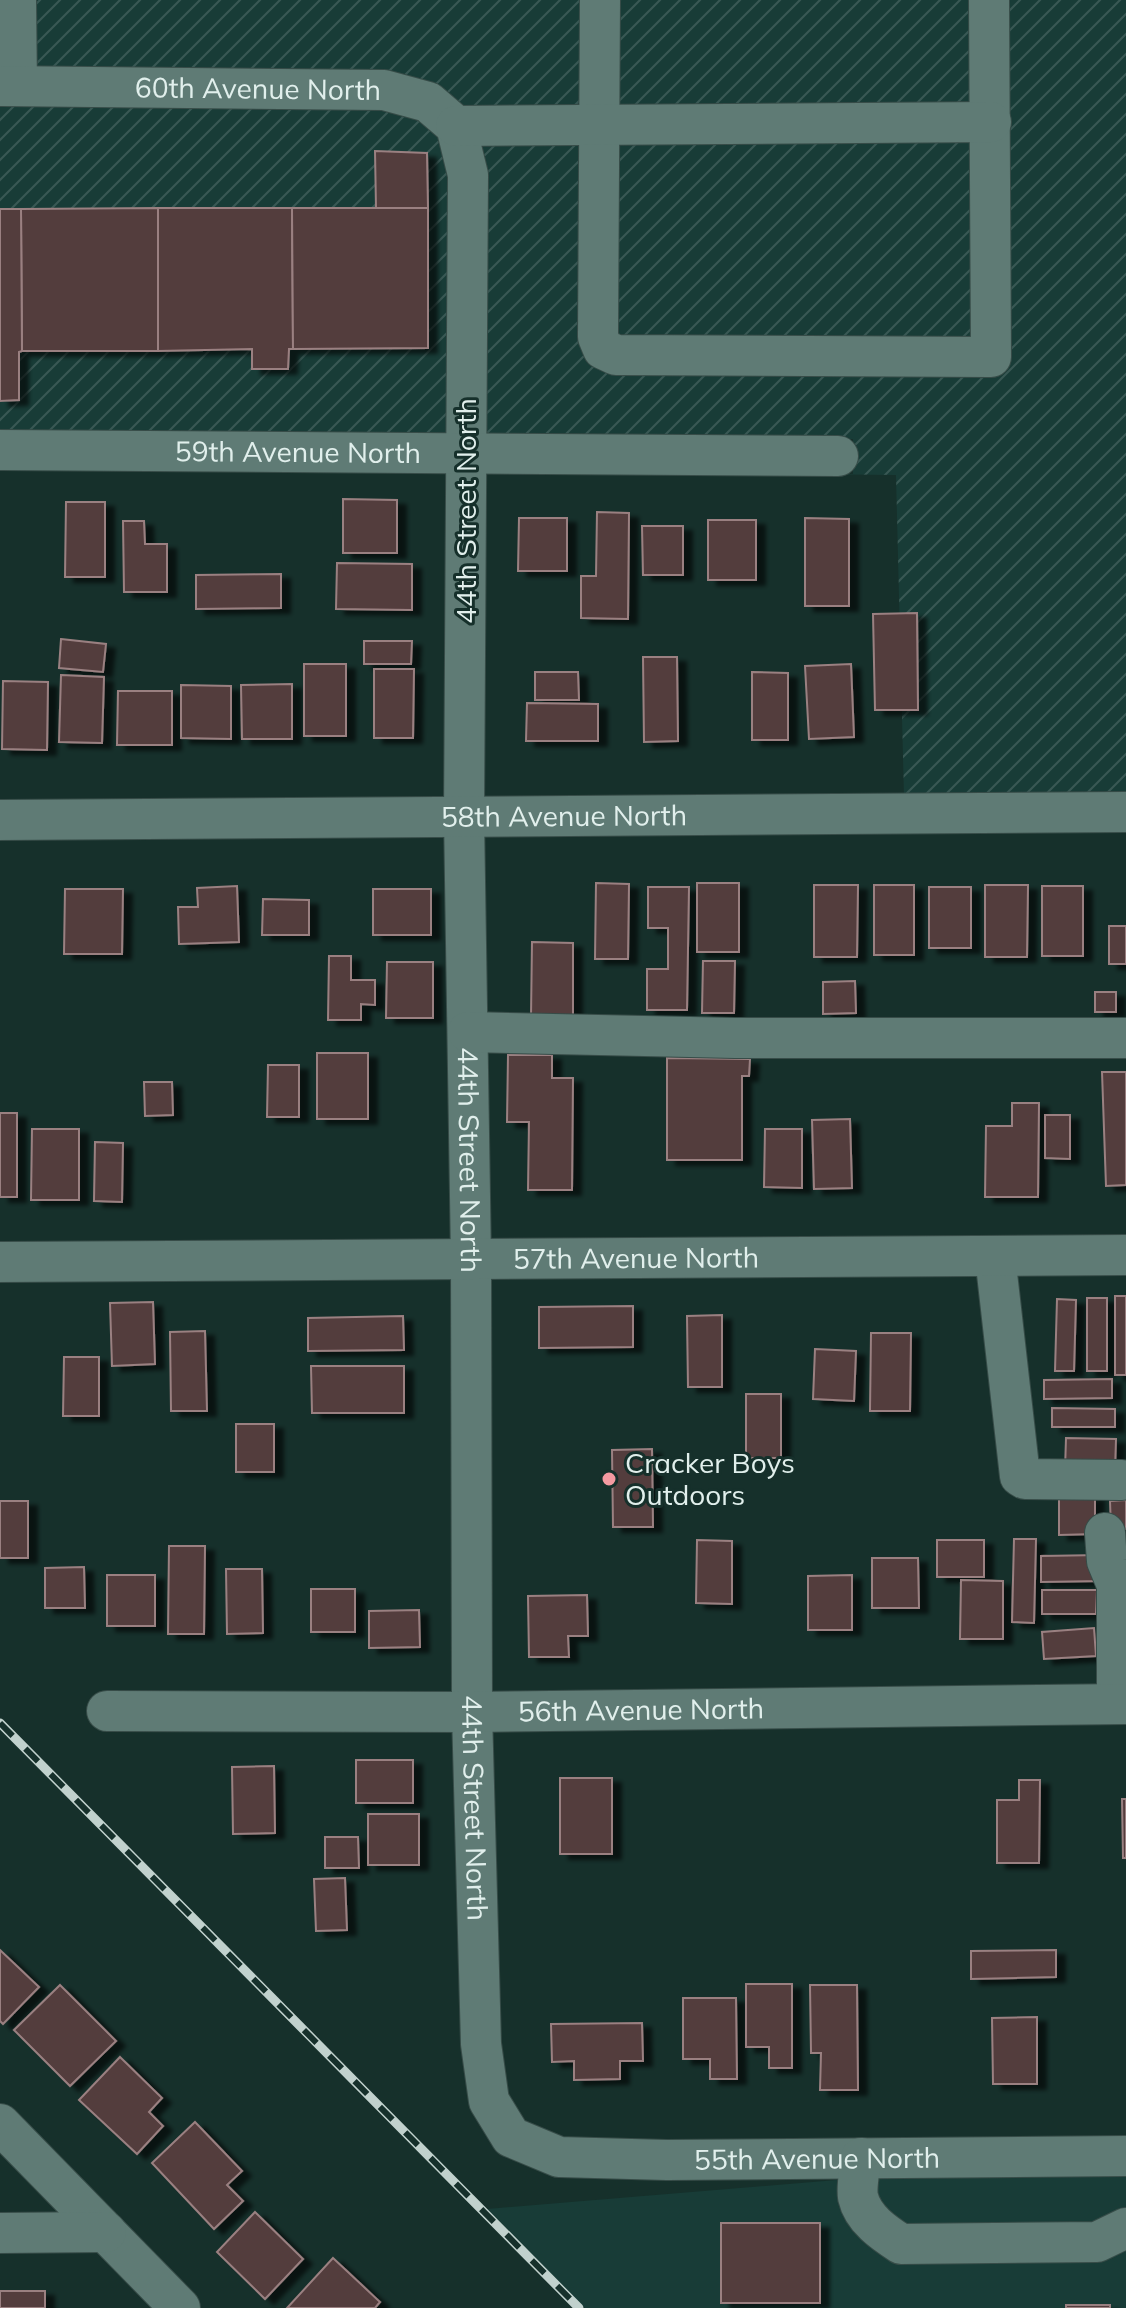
<svg xmlns="http://www.w3.org/2000/svg" width="1126" height="2308" font-family="Mulish,sans-serif">
<style>
.built{fill:#183c37}
.industrial{fill:url(#industrial-furrows)}
.building{fill:#533c3d;stroke:#9a8081;stroke-width:2;filter:url(#shadow)}
.lines{fill:none;stroke-linecap:round;stroke-linejoin:round}
.minor-casing{stroke:#374c48;stroke-width:42}
.minor{stroke:#5f7b75;stroke-width:40}
.rail-casing{stroke:#c1d1cd;stroke-width:9}
.rail{stroke:#16302b;stroke-width:6;stroke-dasharray:18;stroke-linecap:butt}
.poi-dot{fill:#f49aa1;stroke:#16302b;stroke-width:3}
.labels{text-anchor:middle;stroke-width:6;stroke-linejoin:round;paint-order:stroke}
.street-label{font-size:28px;fill:#e1efec;stroke:#16302b}
.poi-label{font-size:28px;fill:#e1efec;stroke:#16302b;text-anchor:start}
</style>
<defs>
<pattern id="industrial-furrows" width="10" height="10" patternUnits="userSpaceOnUse" patternTransform="scale(2)"><rect width="10" height="10" fill="#183c37"/><path d="M-1 1l2-2M0 10L10 0M9 11l2-2" fill="none" stroke="#395854"/></pattern>
<filter id="shadow"><feDropShadow dx="9" dy="5" stdDeviation="2" flood-color="#0009"/></filter>
</defs>
<rect width="100%" height="100%" fill="#16302b"/>
<!-- built -->
<path class="built" d="M1126 2173V2308H585L487 2209 896 2175Z"/>
<!-- industrial -->
<g class="industrial">
<path d="M32 0H1126V795L904 796 896 475 718 473 853 474V439L482 436 465 112 32 68Z"/>
<path d="M0 103 383 107 422 118 442 136 452 177 451 436 0 433Z"/>
</g>
<!-- building -->
<g class="building">
<path d="M375 151 427 153 428 208H376Z"/>
<path d="M158 208V351H22L21 209Z"/>
<path d="M158 208H292L293 349H289L288 369H252V349L158 351Z"/>
<path d="M292 208H428V348L293 349Z"/>
<path d="M0 209H21L22 351 19 352V400L0 401Z"/>
<path d="M343 499 397 500V553H343Z"/>
<path d="M66 502H105V577H65Z"/>
<path d="M597 512 629 513 628 619 581 618V576H596Z"/>
<path d="M519 518H567V571H518Z"/>
<path d="M805 518 849 519V606H805Z"/>
<rect x="708" y="520" width="48" height="60"/>
<path d="M123 521H144L145 544H167V592H124Z"/>
<path d="M642 526H683V575H643Z"/>
<path d="M337 563 412 564V610L336 609Z"/>
<path d="M281 574V608L196 609V575Z"/>
<path d="M917 613 918 710H875L873 614Z"/>
<path d="M61 639 106 644 103 672 59 668Z"/>
<path d="M364 641H412L411 664H364Z"/>
<path d="M643 657H677L678 741 644 742Z"/>
<rect x="304" y="664" width="42" height="72"/>
<path d="M851 664 854 737 809 739 805 666Z"/>
<path d="M374 669H414L413 738H374Z"/>
<path d="M535 672H578L579 700H535Z"/>
<path d="M752 672 788 673V740H752Z"/>
<path d="M61 675 104 677 102 743 59 742Z"/>
<path d="M3 681 48 682 47 750 2 749Z"/>
<path d="M292 684V739H242L241 685Z"/>
<path d="M181 685 231 686V739L181 738Z"/>
<path d="M118 691H172V745H117Z"/>
<path d="M527 703 598 704V741H526Z"/>
<path d="M596 883 629 884 628 959H595Z"/>
<rect x="697" y="883" width="42" height="69"/>
<path d="M814 885H858L857 957H814Z"/>
<rect x="874" y="885" width="40" height="70"/>
<path d="M985 885H1028L1027 957H985Z"/>
<path d="M237 886 239 942 179 944 178 907H198L197 888Z"/>
<rect x="1042" y="886" width="41" height="70"/>
<path d="M648 887H689L687 1010H647V969H668V928H648Z"/>
<rect x="929" y="887" width="42" height="61"/>
<path d="M65 889H123L122 954H64Z"/>
<rect x="373" y="889" width="58" height="46"/>
<path d="M263 899 309 900V935H262Z"/>
<rect x="1109" y="926" width="17" height="38"/>
<path d="M532 942 573 943V1017H531Z"/>
<path d="M329 956H351V980H375V1005L361 1004V1020H328Z"/>
<path d="M703 961H735L734 1013H702Z"/>
<path d="M387 962H433V1018H386Z"/>
<path d="M855 981 856 1013 823 1014V982Z"/>
<rect x="1095" y="992" width="21" height="20"/>
<rect x="317" y="1053" width="51" height="66"/>
<path d="M508 1055H552V1078H573L572 1190H528L529 1122H507Z"/>
<path d="M667 1058 750 1059 749 1076H742V1160H667Z"/>
<path d="M268 1065H299V1117H267Z"/>
<path d="M1102 1072H1126V1185L1106 1186Z"/>
<path d="M144 1082H172L173 1115 145 1116Z"/>
<path d="M1012 1103H1039L1038 1197H985L986 1126H1012Z"/>
<rect x="0" y="1113" width="17" height="84"/>
<path d="M1045 1115H1070V1159L1045 1158Z"/>
<path d="M850 1119 852 1188 814 1189 812 1120Z"/>
<path d="M32 1129H79V1200H31Z"/>
<path d="M765 1129H802V1188L764 1187Z"/>
<path d="M95 1142 123 1143 122 1202 94 1201Z"/>
<rect x="1115" y="1296" width="11" height="79"/>
<rect x="1087" y="1298" width="20" height="73"/>
<path d="M1057 1299 1076 1300 1074 1371H1055Z"/>
<path d="M153 1302 155 1364 112 1366 110 1303Z"/>
<path d="M633 1306V1347L539 1348V1307Z"/>
<path d="M722 1315V1387H688L687 1316Z"/>
<path d="M403 1316 404 1350 308 1351V1318Z"/>
<path d="M205 1331 207 1411H171L170 1332Z"/>
<path d="M871 1333H911L910 1411H870Z"/>
<path d="M815 1349 856 1351 854 1401 813 1399Z"/>
<path d="M64 1357H99V1416H63Z"/>
<path d="M311 1366H404V1413H312Z"/>
<path d="M1112 1379V1398L1044 1399V1380Z"/>
<rect x="746" y="1394" width="35" height="64"/>
<path d="M1052 1408 1115 1409V1427H1052Z"/>
<rect x="236" y="1424" width="38" height="48"/>
<path d="M1066 1438 1116 1439 1115 1470H1065Z"/>
<path d="M652 1449 653 1527H613L612 1450Z"/>
<path d="M1095 1496V1534L1059 1535V1497Z"/>
<path d="M1126 1500V1529H1111L1110 1501Z"/>
<rect x="0" y="1501" width="28" height="57"/>
<path d="M1014 1539H1036L1034 1623 1012 1622Z"/>
<path d="M697 1540 732 1541V1604L696 1603Z"/>
<rect x="937" y="1540" width="47" height="37"/>
<path d="M169 1546H205L204 1634H168Z"/>
<path d="M1101 1555V1581L1041 1582V1556Z"/>
<path d="M872 1558H918L919 1608H872Z"/>
<path d="M84 1567 85 1608H45V1568Z"/>
<path d="M226 1569H262L263 1633 227 1634Z"/>
<rect x="107" y="1575" width="48" height="51"/>
<path d="M852 1575V1630H808V1576Z"/>
<path d="M961 1580 1003 1581V1639H960Z"/>
<rect x="311" y="1589" width="44" height="43"/>
<path d="M1042 1590H1097L1096 1614H1042Z"/>
<path d="M587 1595 588 1636H568L569 1657H529L528 1596Z"/>
<path d="M419 1610 420 1647 369 1648V1611Z"/>
<path d="M1094 1628 1096 1656 1044 1659 1042 1632Z"/>
<rect x="356" y="1760" width="57" height="43"/>
<path d="M274 1766 275 1833 233 1834 232 1767Z"/>
<rect x="560" y="1778" width="52" height="76"/>
<path d="M1019 1780H1040L1039 1863H997V1800H1019Z"/>
<path d="M1122 1799H1126V1858H1123Z"/>
<rect x="368" y="1814" width="51" height="51"/>
<path d="M325 1837H358L359 1868H325Z"/>
<path d="M345 1878 347 1930 316 1931 314 1879Z"/>
<path d="M0 1950 39 1987 3 2024 0 2021Z"/>
<path d="M1056 1950V1977L971 1979V1951Z"/>
<path d="M746 1984H792V2068H769V2047H746Z"/>
<path d="M60 1985 116 2041 70 2086 14 2030Z"/>
<path d="M810 1985H857L858 2090H820L821 2053H811Z"/>
<path d="M683 1998H736L737 2079H710V2059H683Z"/>
<path d="M1037 2017V2084H993L992 2018Z"/>
<path d="M642 2023 643 2061H620V2079L574 2080V2061L552 2062 551 2024Z"/>
<path d="M120 2057 162 2098 149 2112 163 2126 137 2154 79 2100Z"/>
<path d="M195 2122 242 2171 227 2185 243 2201 214 2229 152 2163Z"/>
<path d="M255 2212 303 2259 265 2299 217 2252Z"/>
<rect x="721" y="2223" width="99" height="80"/>
<path d="M333 2258 380 2302 375 2308H287Z"/>
<rect x="0" y="2291" width="45" height="17"/>
<rect x="1066" y="2305" width="44" height="3"/>
</g>
<g class="lines">
<defs>
<g id="minor">
<path d="M16 0 17 86"/>
<path d="M600 0 598 337 603 349 616 355 991 357 989 0"/>
<path id="s1" d="M0 86 384 90 428 102 456 126 468 175 464 817 471 1259 472 1712 481 2044 489 2101 511 2137 559 2157 667 2160 1126 2156"/>
<path d="M456 126 991 122"/>
<path id="s2" d="M0 450 838 456"/>
<path id="s3" d="M0 820 1126 812"/>
<path d="M468 1032 735 1038H1126"/>
<path d="M995 1256 1020 1476 1025 1479 1122 1480"/>
<path id="s4" d="M0 1262 1126 1255"/>
<path d="M1105 1533 1107 1561 1117 1585V1704"/>
<path id="s5" d="M107 1711 472 1712 1126 1704"/>
<path d="M0 2124 180 2308"/>
<path d="M861 2158C860 2170 856 2186 858 2197 863 2219 884 2233 901 2244L1097 2242 1126 2228"/>
<path d="M0 2233 106 2232"/>
</g>
</defs>
<!-- minor casing -->
<use href="#minor" class="minor-casing"/>
<!-- minor -->
<use href="#minor" class="minor"/>
<defs>
<path id="rail" d="M0 1723 579 2308"/>
</defs>
<!-- rail casing -->
<use href="#rail" class="rail-casing"/>
<!-- rail -->
<use href="#rail" class="rail"/>
</g>
<!-- markers -->
<circle class="poi-dot" cx="609" cy="1479" r="8"/>
<g class="labels">
<!-- street labels -->
<g class="street-label">
<text dy="10" stroke="none"><textPath href="#s1" startOffset="258">60th Avenue North</textPath></text>
<text dy="10" stroke="none"><textPath href="#s2" startOffset="298">59th Avenue North</textPath></text>
<text transform="translate(466 511) rotate(-90)" y="10">44th Street North</text>
<text dy="10" stroke="none"><textPath href="#s3" startOffset="564">58th Avenue North</textPath></text>
<text dy="10" stroke="none"><textPath href="#s1" startOffset="1502">44th Street North</textPath></text>
<text dy="10" stroke="none"><textPath href="#s4" startOffset="636">57th Avenue North</textPath></text>
<text dy="10" stroke="none"><textPath href="#s5" startOffset="534">56th Avenue North</textPath></text>
<text dy="10" stroke="none"><textPath href="#s1" startOffset="2150">44th Street North</textPath></text>
<text dy="10" stroke="none"><textPath href="#s1" startOffset="2796">55th Avenue North</textPath></text>
</g>
<!-- poi labels -->
<g class="poi-label">
<text x="625" y="1473">Cracker Boys<tspan x="625" dy="32">Outdoors</tspan></text>
</g>
</g>
</svg>
